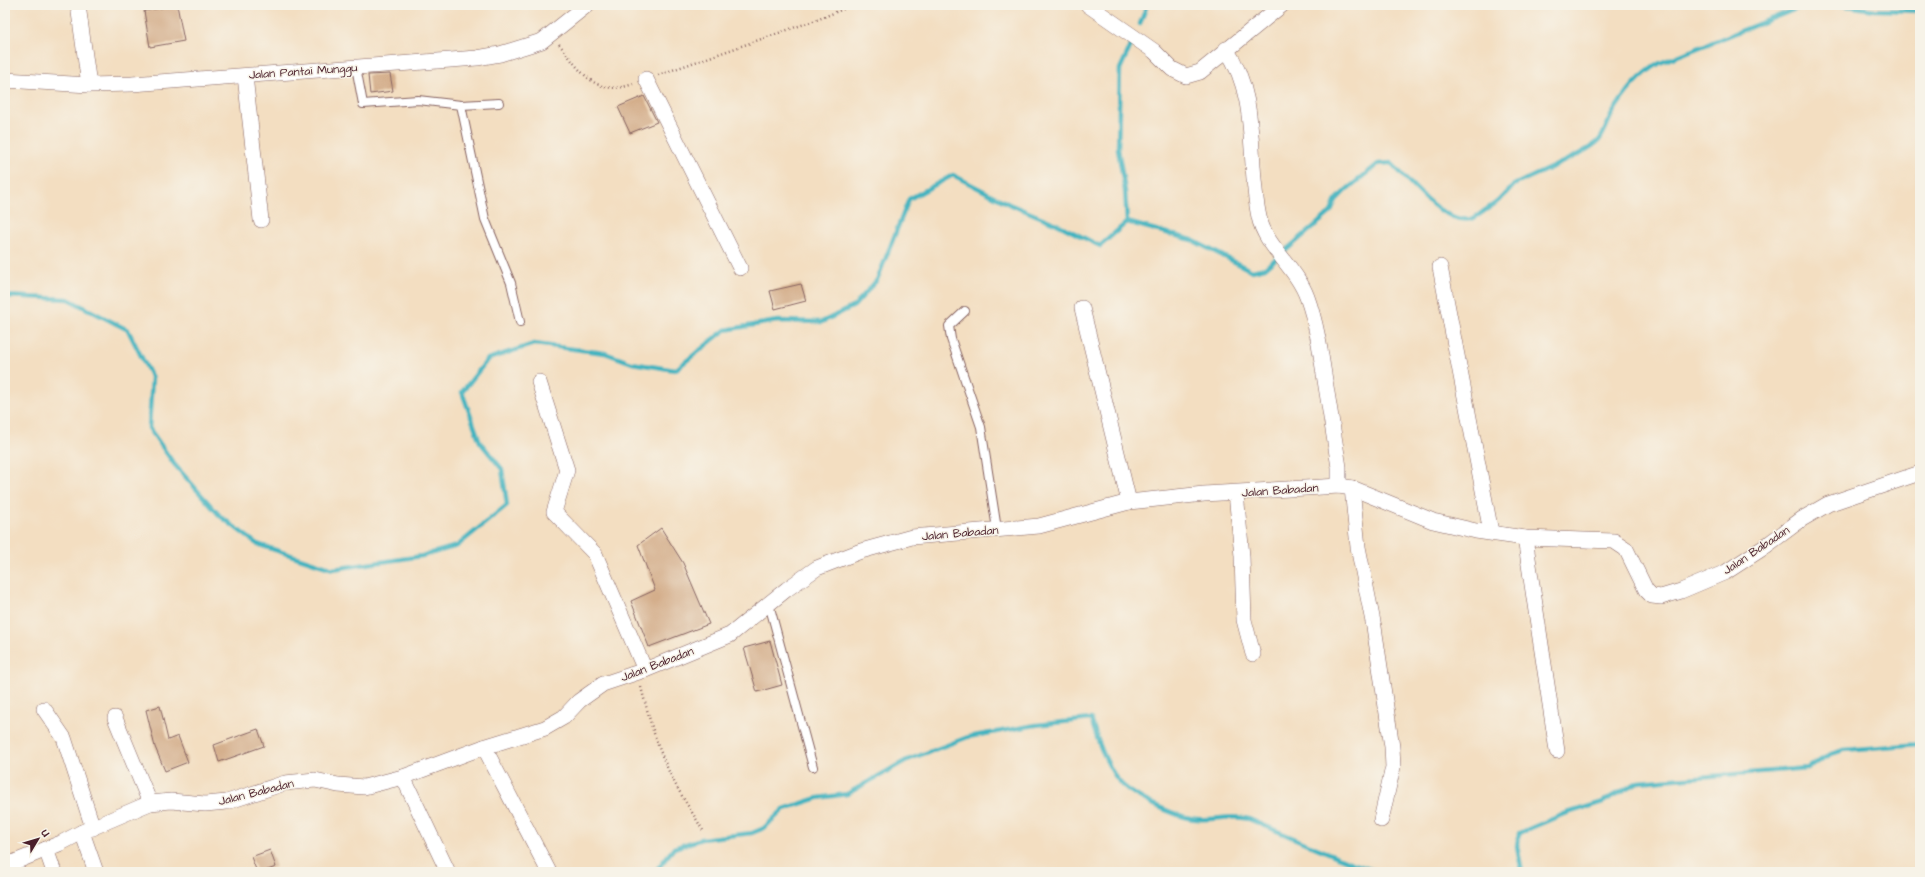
<svg xmlns="http://www.w3.org/2000/svg" width="1925" height="877" font-family="'Architects Daughter',sans-serif">
<style>
.lines{fill:none;stroke-linecap:round;stroke-linejoin:round}
.stream{stroke:#45b4c0;stroke-width:4.5}
.building{fill:#d4ae8b}
.lane-casing{stroke:#856260;stroke-width:10}
.street-casing{stroke:#856260;stroke-width:16}
.path{stroke:#856260;stroke-width:2.5;stroke-dasharray:1 3;stroke-linecap:butt}
.lane{stroke:#fff;stroke-width:8}
.street{stroke:#fff;stroke-width:15}
.labels{text-anchor:middle;stroke-width:3;stroke-linejoin:round;paint-order:stroke}
.street-label{font-size:12px;fill:#4a1f2b;stroke:#f7f3e8}
</style>
<rect width="100%" height="100%" fill="#f7f3e8"/>
<filter id="ink" filterUnits="userSpaceOnUse"><feTurbulence type="fractalNoise" baseFrequency=".025" numOctaves="2"/><feDisplacementMap in="SourceGraphic" scale="8" xChannelSelector="R" yChannelSelector="G"/><feConvolveMatrix kernelMatrix="1 2 1 2 8 2 1 2 1" color-interpolation-filters="sRGB"/></filter>
<filter id="wash" filterUnits="userSpaceOnUse"><feTurbulence type="fractalNoise" baseFrequency=".012" numOctaves="4" result="noise"/><feDisplacementMap in="SourceGraphic" scale="16" xChannelSelector="R" yChannelSelector="G"/><feGaussianBlur stdDeviation="0.9" result="paint"/><feColorMatrix in="noise" values="0 0 0 0 0 0 0 0 0 0 0 0 0 0 0 0 0 1.4 0 .05"/><feComposite in="paint" operator="in"/></filter>
<g filter="url(#wash)">
<rect width="100%" height="100%" fill="#f3dec1"/>
<g class="lines">
<!-- stream -->
<g class="stream">
<path d="M1840 5 1875 10 1920 11"/>
<path d="M1140 24 1147 5"/>
<path d="M1127 222 1192 240 1252 271 1265 268 1331 212 1336 200 1346 190 1378 164 1391 163C1411 182 1441 224 1471 219 1476 218 1482 212 1487 209 1498 202 1506 195 1514 185 1531 176 1591 152 1600 139 1605 132 1608 122 1612 114 1624 94 1639 75 1660 63L1806 5"/>
<path d="M5 296 68 299 128 330 152 378 149 428 174 464 220 516 257 544 333 569 422 556 457 546 507 505 502 469 480 442 462 392 488 359 534 344 605 353 632 363 675 370 725 330 777 321 822 322 854 306 877 280 909 199 953 175 1009 204 1057 224 1100 246 1127 222 1125 191 1118 149 1120 69 1132 43"/>
<path d="M655 872 674 848 701 839 752 833 764 828 784 809 818 798 847 794 905 761 968 737 1036 725 1091 719C1097 739 1105 763 1118 780 1130 796 1178 818 1197 819 1216 821 1228 814 1249 819L1354 864 1379 872"/>
<path d="M1522 872 1517 846 1519 833 1564 814 1603 802 1638 782 1808 768 1831 754 1844 750 1920 744"/>
</g>
</g>
<g id="blocks">
<!-- building -->
<g class="building">
<path d="M177 5 184 41 150 47 144 11Z"/>
<path d="M390 74 393 91 370 94 368 75Z"/>
<path d="M644 96 657 122 630 133 618 107Z"/>
<path d="M801 284 806 301 775 309 770 291Z"/>
<path d="M661 528 683 563 709 624 649 647 631 601 655 590 638 545Z"/>
<path d="M770 641 782 685 757 692 744 648Z"/>
<path d="M160 706 168 740 178 736 188 762 165 771 155 747 146 710Z"/>
<path d="M258 729 264 746 219 762 214 745Z"/>
<path d="M270 850 276 867 262 872H257L251 857Z"/>
</g>
</g>
</g>
<g filter="url(#ink)">
<use href="#blocks" fill-opacity="0" stroke="#856260" stroke-width="1"/>
<g class="lines">
<defs>
<g id="lane">
<path d="M356 67 363 104 418 100 461 105 485 219 511 283 520 322"/>
<path d="M461 105 499 103"/>
<path d="M965 311 949 326 951 339 981 427 997 529"/>
<path d="M769 604 813 767"/>
</g>
<g id="street">
<path d="M78 5 89 85"/>
<path d="M1088 5 1154 51 1172 69 1186 76 1200 72 1282 5"/>
<path d="M1226 49C1260 98 1247 162 1259 217 1265 246 1296 267 1307 297 1316 322 1320 348 1324 374 1329 405 1334 436 1339 467V486"/>
<path d="M245 76 261 220"/>
<path d="M646 79 740 268"/>
<path d="M5 80 89 85 132 84 477 58 500 54 542 41 587 5"/>
<path d="M1440 267 1491 532"/>
<path d="M1082 308 1129 502"/>
<path d="M539 382 567 470 554 512 595 554 645 670"/>
<path d="M1352 488 1358 547 1374 627 1392 747 1393 767 1381 820"/>
<path d="M1236 493 1242 556 1244 620 1253 654"/>
<path d="M1525 538 1557 751"/>
<path d="M44 709 64 738 93 828"/>
<path d="M115 718 150 803"/>
<path d="M484 747 549 872"/>
<path d="M403 777 448 872"/>
<path d="M82 832 96 872"/>
<path d="M46 849 54 872"/>
<path d="M5 866 61 843 82 832 150 803 171 801 205 804 227 802 285 783 315 780 338 785 364 787 403 777 484 747 545 728 564 717 579 701 603 684 645 670 730 635 787 589 817 568 861 551 912 537 1039 526 1129 502 1204 494 1339 486 1352 488 1433 521 1476 531 1525 538 1614 541 1626 549 1646 590 1652 596 1661 597 1681 591 1726 572 1763 548 1802 519 1828 504 1920 473"/>
</g>
</defs>
<!-- lane casing -->
<use href="#lane" class="lane-casing"/>
<!-- street casing -->
<use href="#street" class="street-casing"/>
<!-- path -->
<g class="path">
<path d="M559 44C580 70 594 98 633 84"/>
<path d="M658 75 819 19 853 5"/>
<path d="M641 687C648 714 655 741 667 767 677 790 691 810 704 832"/>
</g>
<!-- lane -->
<use href="#lane" class="lane"/>
<!-- street -->
<use href="#street" class="street"/>
</g>
</g>
<g class="labels">
<!-- street labels -->
<g class="street-label">
<text transform="translate(303 71) rotate(-4)" y="4">Jalan Pantai Munggu</text>
<text transform="translate(1280 490) rotate(-4)" y="4">Jalan Babadan</text>
<text transform="translate(960 533) rotate(-5)" y="4">Jalan Babadan</text>
<text transform="translate(1756 550) rotate(-34)" y="4">Jalan Babadan</text>
<text transform="translate(657 664) rotate(-21)" y="4">Jalan Babadan</text>
<text transform="translate(256 792) rotate(-14)" y="4">Jalan Babadan</text>
</g>
</g>
<!-- margin -->
<rect width="1925" height="877" fill="none" stroke="#f7f3e8" stroke-width="20"/>
<!-- north arrow -->
<g transform="translate(38 839) rotate(52)" stroke="#f7f3e8" stroke-width="3" paint-order="stroke">
<path d="M0-3L7 15L0 10L-7 15Z" fill="#4a1f2b"/>
<text y="-6" font-size="11" font-weight="bold" text-anchor="middle" fill="#4a1f2b">U</text>
</g>
</svg>
